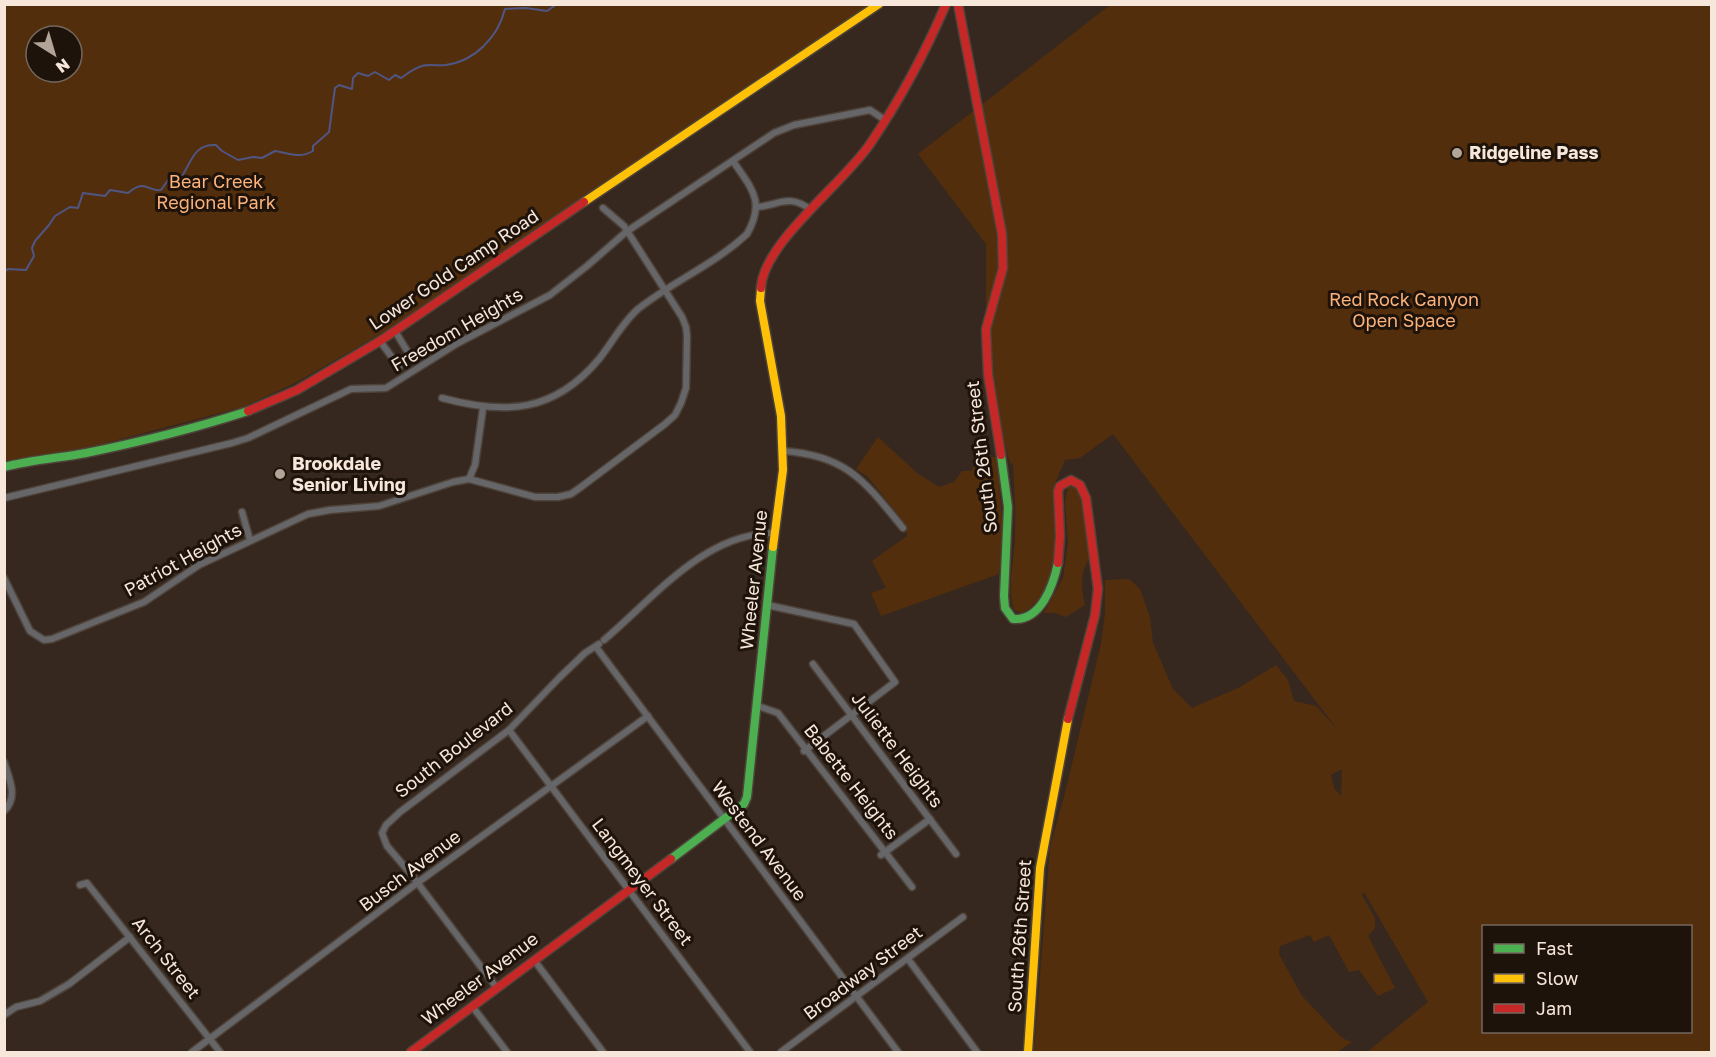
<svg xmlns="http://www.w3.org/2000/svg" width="1716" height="1057" font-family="'Golos Text',sans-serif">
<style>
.green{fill:#532e0d;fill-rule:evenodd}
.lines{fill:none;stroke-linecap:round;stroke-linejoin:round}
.stream{stroke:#4f5683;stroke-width:2}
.street-casing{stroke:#4e433a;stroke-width:9}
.fast-casing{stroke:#4e433a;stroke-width:11}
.slow-casing{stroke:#4e433a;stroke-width:11}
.jam-casing{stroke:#4e433a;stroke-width:11}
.street{stroke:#666567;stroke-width:6}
.fast{stroke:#4caf50;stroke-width:8}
.slow{stroke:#ffc107;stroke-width:8}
.jam{stroke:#c62828;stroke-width:8}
.poi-dot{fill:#b3a498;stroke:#1e130a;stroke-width:2}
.labels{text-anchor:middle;stroke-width:6;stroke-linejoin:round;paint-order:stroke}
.poi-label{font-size:18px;font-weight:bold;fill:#f7e6da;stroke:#1e130a;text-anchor:start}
.park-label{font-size:18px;fill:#fbb27b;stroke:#1e130a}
.street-label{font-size:18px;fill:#f7e6da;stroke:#1e130a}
</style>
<rect width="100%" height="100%" fill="#36281e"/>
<!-- green -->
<g class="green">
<path d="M4 5H869L379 335 295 383 243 407 102 444 5 464ZM36 36H72V72H36Z"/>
<path d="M1110 5H1711V1052H1367L1428 1002 1364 892 1362 895 1375 918V928L1368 936 1395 988 1378 996 1359 970 1349 972 1329 935 1314 942 1310 935 1280 946 1279 954 1302 996 1342 1038 1352 1042 1337 1052H1034L1050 847 1064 797 1101 644 1105 613V580L1129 579 1140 589 1150 617 1153 643 1173 689 1192 708 1240 687 1276 665 1288 680 1294 701 1316 706 1337 729 1113 434 1080 458 1065 460C1061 471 1053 483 1053 495 1052 515 1059 536 1058 556 1056 579 1041 604 1021 613L1014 610C1006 589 1015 557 1015 535 1016 511 1014 487 1013 464L1010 463 992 398 986 329V244L918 154ZM1342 769 1341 796 1334 788 1331 775ZM1484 926H1690V1032H1484Z"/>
<path d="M878 437 917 473 939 487 954 482 962 471H971L980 457H997L1003 533 999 574 881 616 871 593 886 588 872 561 907 536 906 525 868 477 856 469Z"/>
<path d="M1071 486H1076L1081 497 1091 557C1079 571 1081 588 1085 605L1066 617 1055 613H1044L1063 578 1068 543 1065 501 1068 488Z"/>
</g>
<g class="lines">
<!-- stream -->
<path class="stream" d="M4 272 8 269 26 270 34 256 32 248 35 241 49 225 55 216 70 207 78 208 83 193 105 196 110 190 128 193C146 178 147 192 161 190L171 176H182C192 161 194 144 216 145L222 151 238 160 253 157 262 158 275 151C289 153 299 159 313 151V146L329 132 335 88 339 85 352 89 353 78 358 73 368 76 375 72 389 80 395 75 401 78C407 74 414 68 422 66 429 64 438 66 446 65 475 61 498 37 505 9L526 8 547 11 557 4"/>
<defs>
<g id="street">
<path d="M757 207C780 205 789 193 811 210"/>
<path d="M395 331 412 359"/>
<path d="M380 341 399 367"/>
<path d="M442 398C505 415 554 413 599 359 612 343 622 323 638 309 672 282 715 264 747 234 766 201 751 188 733 161"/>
<path d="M783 451C847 455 865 482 903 528"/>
<path d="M469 479 535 497H558L571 494 581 487 665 424 675 415 681 403 686 388 687 336 686 327 682 317 624 226 603 208"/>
<path d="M4 498 232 443 248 438 351 389 386 388 458 343 550 295 587 266 626 232 774 133 794 125 870 110 885 120"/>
<path d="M242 512 250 540"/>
<path d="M4 578 30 631 44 640 52 639 144 602 199 565 308 514 330 510 379 506 453 482 469 479 475 465 483 408"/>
<path d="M767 605 854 624 895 682 804 751"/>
<path d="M604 640C654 598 704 533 774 533"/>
<path d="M596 647 898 1052"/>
<path d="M813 664 956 854"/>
<path d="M758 706 778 713 912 887"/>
<path d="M509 730 750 1052"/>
<path d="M4 762C9 778 19 797 4 811"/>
<path d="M881 855 930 819"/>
<path d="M80 885 87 883 220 1052"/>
<path d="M908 959 977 1052"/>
<path d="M534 960 603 1052"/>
<path d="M497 988 410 873 387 846 382 833 386 825 400 812 509 730 559 678 585 653 599 644"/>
<path d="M472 1006 507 1052"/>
<path d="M4 1015 16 1007 40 1001 69 984 130 937"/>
<path d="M192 1052 417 883 648 716"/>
<path d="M781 1052 963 917"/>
</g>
<g id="fast">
<path d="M1001 455 1008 507 1004 596 1005 608 1013 619C1041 621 1053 586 1058 563"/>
<path d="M4 467C31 460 59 458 86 453 140 442 196 428 248 411"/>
<path d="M671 859 744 804 747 797 773 547"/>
</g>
<g id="slow">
<path d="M584 202 879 4"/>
<path d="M761 288 760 301 781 416 783 470 773 547"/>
<path d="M1028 1052 1040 868 1068 719"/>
</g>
<g id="jam">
<path d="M958 4 1002 234 1003 268 986 329 988 374 1001 455"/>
<path d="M761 288C763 243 843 184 870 144 900 100 925 53 946 4"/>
<path d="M248 411 297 390 380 341 584 202"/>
<path d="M1058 563 1060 536 1058 491 1060 486 1071 480 1080 485 1086 498 1098 589 1095 615 1068 719"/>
<path d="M411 1052 671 859"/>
</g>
</defs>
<!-- street casing -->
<use href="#street" class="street-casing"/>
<!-- fast casing -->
<use href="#fast" class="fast-casing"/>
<!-- slow casing -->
<use href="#slow" class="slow-casing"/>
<!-- jam casing -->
<use href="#jam" class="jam-casing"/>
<!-- street -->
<use href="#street" class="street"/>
<!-- fast -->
<use href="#fast" class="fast"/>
<!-- slow -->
<use href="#slow" class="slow"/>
<!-- jam -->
<use href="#jam" class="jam"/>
</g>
<!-- markers -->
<g class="poi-dot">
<circle cx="1457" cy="153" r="6"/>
<circle cx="280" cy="474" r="6"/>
</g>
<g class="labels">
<!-- poi labels -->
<g class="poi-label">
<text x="1469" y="159">Ridgeline Pass</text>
<text x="292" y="470">Brookdale<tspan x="292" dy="21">Senior Living</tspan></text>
</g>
<!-- park labels -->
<g class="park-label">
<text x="216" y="188">Bear Creek<tspan x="216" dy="21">Regional Park</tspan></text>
<text x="1404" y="306">Red Rock Canyon<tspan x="1404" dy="21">Open Space</tspan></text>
</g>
<!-- street labels -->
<g class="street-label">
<text transform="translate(454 270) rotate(-34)" y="6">Lower Gold Camp Road</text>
<text transform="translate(457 330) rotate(-30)" y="6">Freedom Heights</text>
<text transform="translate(982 457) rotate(-97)" y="6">South 26th Street</text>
<text transform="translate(183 560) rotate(-29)" y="6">Patriot Heights</text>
<text transform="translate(754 580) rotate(-84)" y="6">Wheeler Avenue</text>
<text transform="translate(454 750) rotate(-38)" y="6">South Boulevard</text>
<text transform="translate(897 750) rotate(53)" y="6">Juliette Heights</text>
<text transform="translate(851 782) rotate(52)" y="6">Babette Heights</text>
<text transform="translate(759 841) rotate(53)" y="6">Westend Avenue</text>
<text transform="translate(410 871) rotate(-37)" y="6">Busch Avenue</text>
<text transform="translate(642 882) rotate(53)" y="6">Langmeyer Street</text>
<text transform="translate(1020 936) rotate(-86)" y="6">South 26th Street</text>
<text transform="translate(166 958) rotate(52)" y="6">Arch Street</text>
<text transform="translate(863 973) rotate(-37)" y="6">Broadway Street</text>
<text transform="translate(480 979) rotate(-37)" y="6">Wheeler Avenue</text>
</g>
</g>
<!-- border -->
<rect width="1716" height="1057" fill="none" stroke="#f7e6da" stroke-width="12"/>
<!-- legend -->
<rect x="1482" y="925" width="210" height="108" fill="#1e130a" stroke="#75675d" stroke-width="1.5"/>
<rect x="1494" y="944" width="30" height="9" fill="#4caf50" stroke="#75675d" stroke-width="1.5"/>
<text x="1536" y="955" font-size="18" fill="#f7e6da">Fast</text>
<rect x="1494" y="974" width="30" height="9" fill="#ffc107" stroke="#75675d" stroke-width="1.5"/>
<text x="1536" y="985" font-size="18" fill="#f7e6da">Slow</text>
<rect x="1494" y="1004" width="30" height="9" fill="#c62828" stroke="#75675d" stroke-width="1.5"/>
<text x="1536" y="1015" font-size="18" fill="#f7e6da">Jam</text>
<!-- north arrow -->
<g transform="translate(54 54) rotate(143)"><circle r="28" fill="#1e130a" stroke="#75675d" stroke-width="1.5"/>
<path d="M0-4.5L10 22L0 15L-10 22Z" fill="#b3a498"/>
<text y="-9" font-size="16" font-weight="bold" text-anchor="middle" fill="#f7e6da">N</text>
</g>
</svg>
